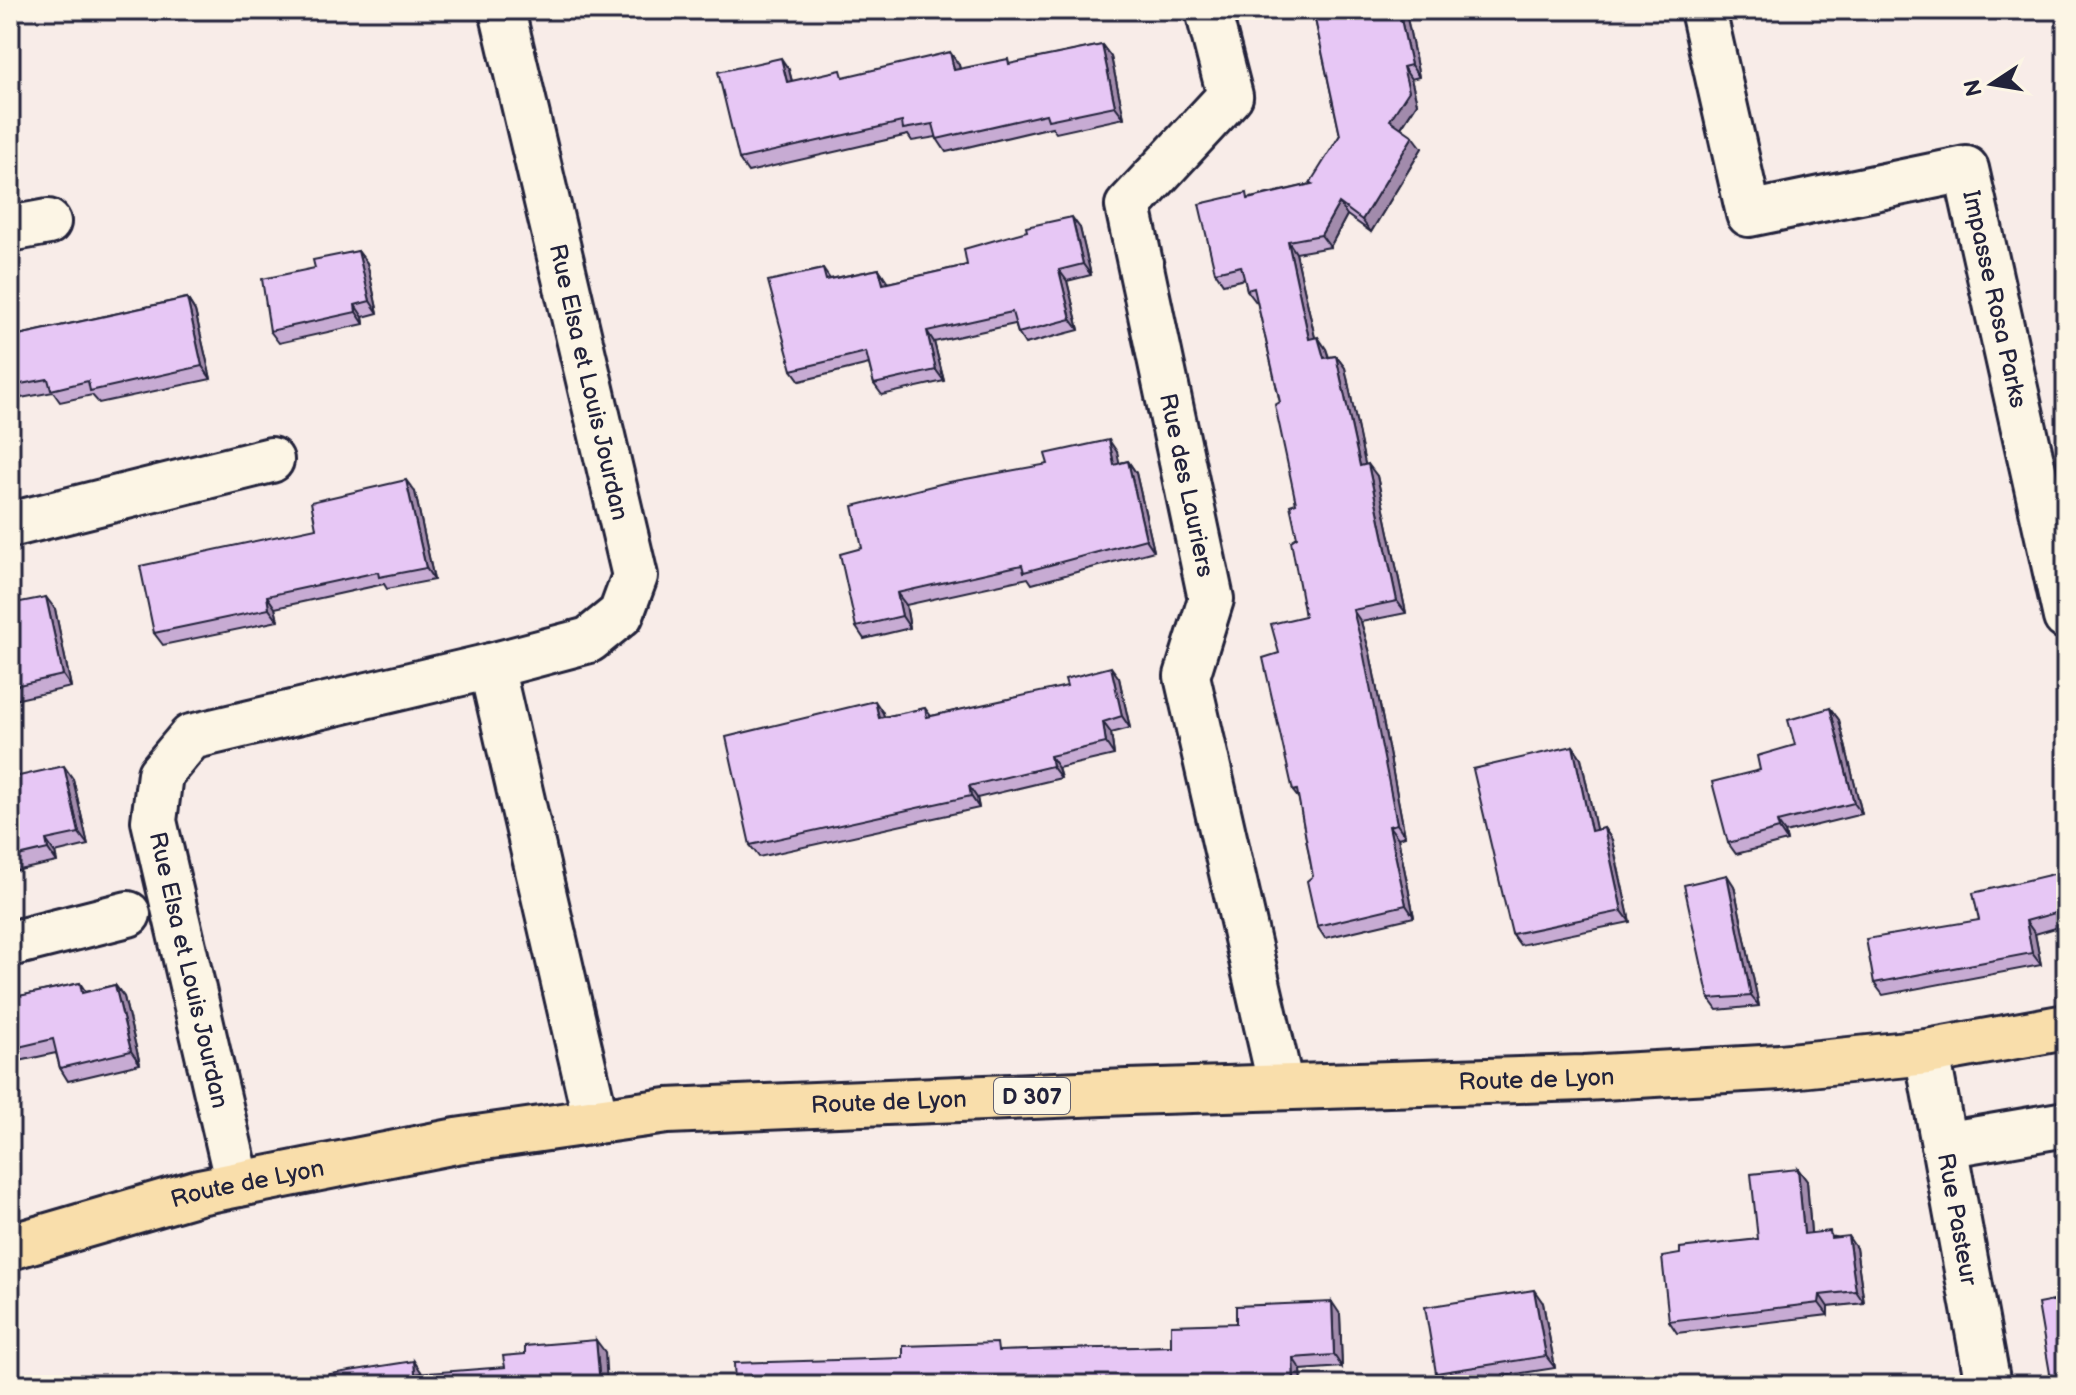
<svg xmlns="http://www.w3.org/2000/svg" width="2076" height="1395" font-family="'Balsamiq Sans',sans-serif">
<style>
.lines{fill:none;stroke-linecap:round;stroke-linejoin:round}
.minor-casing{stroke:#22223b;stroke-width:50}
.major-casing{stroke:#22223b;stroke-width:50}
.minor{stroke:#fcf5e5;stroke-width:44}
.major{stroke:#f9deab;stroke-width:44}
.wall{fill:#c7abd3;stroke:#22223b;stroke-width:2}
.shaded-wall{fill:#a28bac;stroke:#22223b;stroke-width:2}
.building{fill:#e7c7f5;stroke:#22223b;stroke-width:2}
.labels{text-anchor:middle;stroke-width:8;stroke-linejoin:round;paint-order:stroke}
.shield{fill:#fcf5e5;stroke:#63616e;stroke-width:2}
.shield-label{font-size:22px;font-weight:bold;fill:#22223b}
.street-label{font-size:24px;fill:#22223b;stroke:#fcf5e5}
</style>
<rect width="100%" height="100%" fill="#f8ece8"/>
<filter id="ink" filterUnits="userSpaceOnUse"><feTurbulence type="fractalNoise" baseFrequency=".0125" numOctaves="2"/><feDisplacementMap in="SourceGraphic" scale="16" xChannelSelector="R" yChannelSelector="G"/><feConvolveMatrix kernelMatrix="1 2 1 2 8 2 1 2 1" color-interpolation-filters="sRGB"/></filter>
<g filter="url(#ink)">
<g class="lines">
<defs>
<g id="minor">
<path id="s1" d="M1208 10 1230 96 1128 206 1211 599 1187 676 1281 1087"/>
<path id="s2" d="M1703 10 1749 214 1966 169 2066 617"/>
<path d="M10 229 48 222"/>
<path d="M10 525 271 460"/>
<path d="M491 666 596 1121"/>
<path d="M10 944 128 914"/>
<path id="s3" d="M1927 1052 1988 1385"/>
<path d="M1944 1145 2066 1124"/>
<path d="M238 1184 154 821 160 774 191 737 491 666 589 640 621 614 635 576 502 10"/>
</g>
<g id="major">
<path id="s4" d="M10 1247 199 1192 456 1141 667 1111 1128 1092 1584 1078 1780 1067 1927 1052 2066 1027"/>
</g>
</defs>
<!-- minor casing -->
<use href="#minor" class="minor-casing"/>
<!-- major casing -->
<use href="#major" class="major-casing"/>
<!-- minor -->
<use href="#minor" class="minor"/>
<!-- major -->
<use href="#major" class="major"/>
</g>
<!-- wall -->
<g class="wall">
<path d="M1313 10H1403L1406 13 1419 77 1411 79 1417 103 1401 128 1422 148 1371 232 1347 215 1330 247 1296 253 1315 338 1326 349 1329 357 1336 356 1345 368 1365 465 1377 476 1406 613 1361 622 1370 653 1405 836 1398 838 1414 917 1325 938 1317 926 1313 876 1299 799 1293 791 1279 653 1305 616 1297 537 1296 503 1280 402 1257 301 1256 302 1247 290 1245 279 1223 284 1215 272 1250 198 1311 184 1340 135Z"/>
<path d="M1102 45 1111 57 1124 118 1056 133 1052 127 946 152 936 137 912 141 908 135 748 172 739 159 789 70 792 81 846 77 959 65 960 69 1012 64Z"/>
<path d="M1080 228 1091 275 1067 281 1079 330 1025 344 1018 333 1015 324 934 342 944 381 882 395 874 384 869 364 800 381 792 370 823 269 830 279 879 269 888 283 967 265Z"/>
<path d="M358 251 367 263 378 313 363 317 364 324 279 343 270 331 315 268Z"/>
<path d="M187 298 195 311 211 379 99 403 92 395 60 402 53 392 10 400V328L14 336Z"/>
<path d="M1117 452 1119 463 1128 461 1136 473 1154 551 1032 584 1028 578 906 605 910 628 864 639 856 627 862 548Z"/>
<path d="M415 492 434 580 387 589 384 584 275 608 278 621 163 645 154 633Z"/>
<path d="M10 604 55 609 71 687 10 701Z"/>
<path d="M1119 678 1130 728 1111 733 1114 755 1058 768 1061 778 977 798 979 808 759 857 750 845 883 713 884 717 925 708 931 716Z"/>
<path d="M1830 708 1839 720 1862 814 1785 833 1787 841 1736 854 1728 843 1760 770 1795 745Z"/>
<path d="M1573 746 1581 758 1596 830 1604 828 1612 840 1630 922 1520 945 1512 934Z"/>
<path d="M10 778 73 779 88 845 55 853 57 862 10 872Z"/>
<path d="M2066 871V925L2035 934 2041 965 1883 995 1874 983 1979 920Z"/>
<path d="M1734 886 1759 1006 1717 1010 1709 999Z"/>
<path d="M80 983 86 992 115 985 124 997 140 1064 68 1081 60 1068 56 1053 10 1063V998Z"/>
<path d="M1798 1169 1807 1181 1811 1233 1835 1237 1856 1248 1864 1303 1828 1307V1315L1677 1333 1669 1321 1680 1254 1758 1239Z"/>
<path d="M1543 1303 1555 1368 1444 1385 1436 1373Z"/>
<path d="M1340 1314 1342 1367 1301 1370 1302 1385H735L903 1358 1003 1351 1171 1346 1236 1323Z"/>
</g>
<!-- shaded-wall -->
<g class="shaded-wall">
<path d="M1399 10H1403L1406 13 1419 77 1411 65Z"/>
<path d="M1102 45 1111 57 1124 118 1115 106Z"/>
<path d="M950 52 959 65 962 82 954 70Z"/>
<path d="M781 58 789 70 795 94 787 82Z"/>
<path d="M1403 67 1411 79 1417 103 1398 132 1390 120Z"/>
<path d="M1413 136 1422 148 1371 232 1362 220Z"/>
<path d="M1339 203 1347 215 1330 247 1321 235Z"/>
<path d="M1072 217 1080 228 1091 275 1083 264Z"/>
<path d="M1288 241 1296 253 1318 351 1309 339Z"/>
<path d="M358 251 367 263 378 313 370 301Z"/>
<path d="M879 269 887 281 891 296 883 284Z"/>
<path d="M1059 270 1067 281 1079 330 1071 319Z"/>
<path d="M187 298 195 311 211 379 202 366Z"/>
<path d="M355 305 363 317 364 324 356 312Z"/>
<path d="M927 331 934 342 944 381 936 370Z"/>
<path d="M1318 337 1326 349 1332 370 1324 358Z"/>
<path d="M1336 356 1345 368 1368 478 1360 466Z"/>
<path d="M1109 440 1117 452 1122 476 1114 465Z"/>
<path d="M1128 461 1136 473 1154 551 1146 539Z"/>
<path d="M1368 464 1377 476 1406 613 1397 601Z"/>
<path d="M406 480 415 492 434 580 426 568Z"/>
<path d="M897 593 906 605 910 628 902 616Z"/>
<path d="M267 596 275 608 278 621 269 609Z"/>
<path d="M46 597 55 609 71 687 63 675Z"/>
<path d="M1353 610 1361 622 1370 653 1405 836 1397 824Z"/>
<path d="M1111 667 1119 678 1130 728 1122 716Z"/>
<path d="M875 701 883 713 887 730 879 718Z"/>
<path d="M1830 708 1839 720 1862 814 1854 803Z"/>
<path d="M1103 722 1111 733 1114 755 1106 743Z"/>
<path d="M1573 746 1581 758 1599 843 1591 831Z"/>
<path d="M1050 756 1058 768 1061 778 1052 766Z"/>
<path d="M64 766 73 779 88 845 79 833Z"/>
<path d="M969 786 977 798 979 808 971 796Z"/>
<path d="M1777 822 1785 833 1787 841 1779 829Z"/>
<path d="M1389 826 1398 838 1414 917 1406 905Z"/>
<path d="M1604 828 1612 840 1630 922 1622 911Z"/>
<path d="M46 840 55 853 57 862 48 849Z"/>
<path d="M1727 875 1734 886 1759 1006 1751 996Z"/>
<path d="M2026 921 2035 934 2041 965 2032 953Z"/>
<path d="M115 985 124 997 140 1064 131 1051Z"/>
<path d="M1798 1169 1807 1181 1812 1246 1804 1234Z"/>
<path d="M1848 1236 1856 1248 1864 1303 1856 1291Z"/>
<path d="M1534 1290 1543 1303 1555 1368 1546 1356Z"/>
<path d="M1820 1295 1828 1307V1315L1819 1303Z"/>
<path d="M1332 1302 1340 1314 1342 1367 1334 1355Z"/>
<path d="M596 1340 605 1352 607 1385H600Z"/>
<path d="M1293 1358 1301 1370 1302 1385H1294Z"/>
<path d="M414 1361 422 1373 415 1374Z"/>
</g>
<!-- building -->
<g class="building">
<path d="M1313 10H1399L1411 65 1403 67 1409 91 1390 120 1413 136 1362 220 1339 203 1321 235 1288 241 1309 339 1318 337 1324 358 1336 356 1360 466 1368 464 1397 601 1353 610 1361 641 1397 824 1389 826 1406 905 1317 926 1307 881 1313 876 1297 790 1293 791 1263 658 1279 653 1271 624 1305 616 1291 541 1297 537 1290 505 1296 503 1275 405 1280 402 1254 288 1247 290 1241 266 1215 272 1199 204 1247 193 1248 199 1312 184 1310 183 1340 135Z"/>
<path d="M1102 45 1115 106 1048 120 1046 114 937 139 933 124 903 129 902 122 739 159 718 72 781 58 787 82 841 70 843 77 950 52 954 70 1008 59 1009 64Z"/>
<path d="M1072 217 1083 264 1059 270 1071 319 1018 333 1012 312 927 331 936 370 874 384 866 352 792 370 768 281 823 269 826 280 879 269 883 284 967 265 964 249 1027 231 1026 227Z"/>
<path d="M358 251 370 301 355 305 356 312 270 331 262 279 315 268 313 260Z"/>
<path d="M187 298 202 366 90 391 88 381 51 390 48 379 10 386V337Z"/>
<path d="M1109 440 1114 465 1128 461 1146 539 1024 572 1022 565 897 593 902 616 856 627 840 554 862 548 853 506 944 483 1048 464 1045 454Z"/>
<path d="M406 480 426 568 379 577 378 572 267 596 269 609 154 633 140 566 316 528 311 502Z"/>
<path d="M46 597 63 675 10 687V604Z"/>
<path d="M1111 667 1122 716 1103 722 1106 743 1050 756 1052 766 969 786 971 796 750 845 726 737 875 701 879 718 925 708 927 717 1067 686 1065 679Z"/>
<path d="M1830 708 1854 803 1777 822 1779 829 1728 843 1712 782 1760 770 1757 756 1795 745 1788 720Z"/>
<path d="M1573 746 1591 831 1604 828 1622 911 1512 934 1473 769Z"/>
<path d="M64 766 79 833 46 840 48 849 10 858V778Z"/>
<path d="M2066 871V910L2026 921 2032 953 1874 983 1866 939 1979 920 1973 893Z"/>
<path d="M1727 875 1751 996 1709 999 1684 885Z"/>
<path d="M80 983 82 993 115 985 131 1051 60 1068 53 1039 10 1049V998Z"/>
<path d="M1798 1169 1804 1234 1830 1231 1831 1238 1848 1236 1856 1291 1820 1295 1819 1303 1669 1321 1662 1257 1680 1254V1248L1758 1239 1751 1174Z"/>
<path d="M1534 1290 1546 1356 1436 1373 1425 1307Z"/>
<path d="M2064 1294H2066V1385H2052L2038 1304 2064 1299Z"/>
<path d="M1332 1302 1334 1355 1293 1358 1294 1385H735L734 1363 903 1358V1346L997 1343 998 1351 1171 1346V1325L1236 1323V1306Z"/>
<path d="M596 1340 600 1385H285L330 1377V1374L414 1361 415 1374 505 1367 503 1356 525 1354V1346Z"/>
</g>
</g>
<g class="labels">
<!-- shield labels -->
<rect class="shield" x="994" y="1078" width="76" height="36" rx="6"/>
<g class="shield-label">
<text x="1032" y="1104">D 307</text>
</g>
<!-- street labels -->
<g class="street-label">
<text dy="8" stroke="none"><textPath href="#s2" startOffset="564">Impasse Rosa Parks</textPath></text>
<text transform="translate(589 382) rotate(77)" y="8">Rue Elsa et Louis Jourdan</text>
<text dy="8" stroke="none"><textPath href="#s1" startOffset="524">Rue des Lauriers</textPath></text>
<text transform="translate(189 970) rotate(77)" y="8">Rue Elsa et Louis Jourdan</text>
<text dy="8" stroke="none"><textPath href="#s4" startOffset="1542">Route de Lyon</textPath></text>
<text dy="8" stroke="none"><textPath href="#s4" startOffset="894">Route de Lyon</textPath></text>
<text dy="8" stroke="none"><textPath href="#s4" startOffset="246">Route de Lyon</textPath></text>
<text dy="8" stroke="none"><textPath href="#s3" startOffset="170">Rue Pasteur</textPath></text>
</g>
</g>
<!-- margin -->
<rect width="2076" height="1395" fill="none" stroke="#fcf5e5" stroke-width="40"/>
<rect x="20" y="20" width="2036" height="1355" fill="none" stroke="#22223b" stroke-width="3" filter="url(#ink)"/>
<!-- north arrow -->
<g transform="translate(1992 84) rotate(258)" stroke="#fcf5e5" stroke-width="6" paint-order="stroke">
<path d="M0-6L14 30L0 20L-14 30Z" fill="#22223b"/>
<text y="-12" font-size="22" font-weight="bold" text-anchor="middle" fill="#22223b">N</text>
</g>
</svg>
